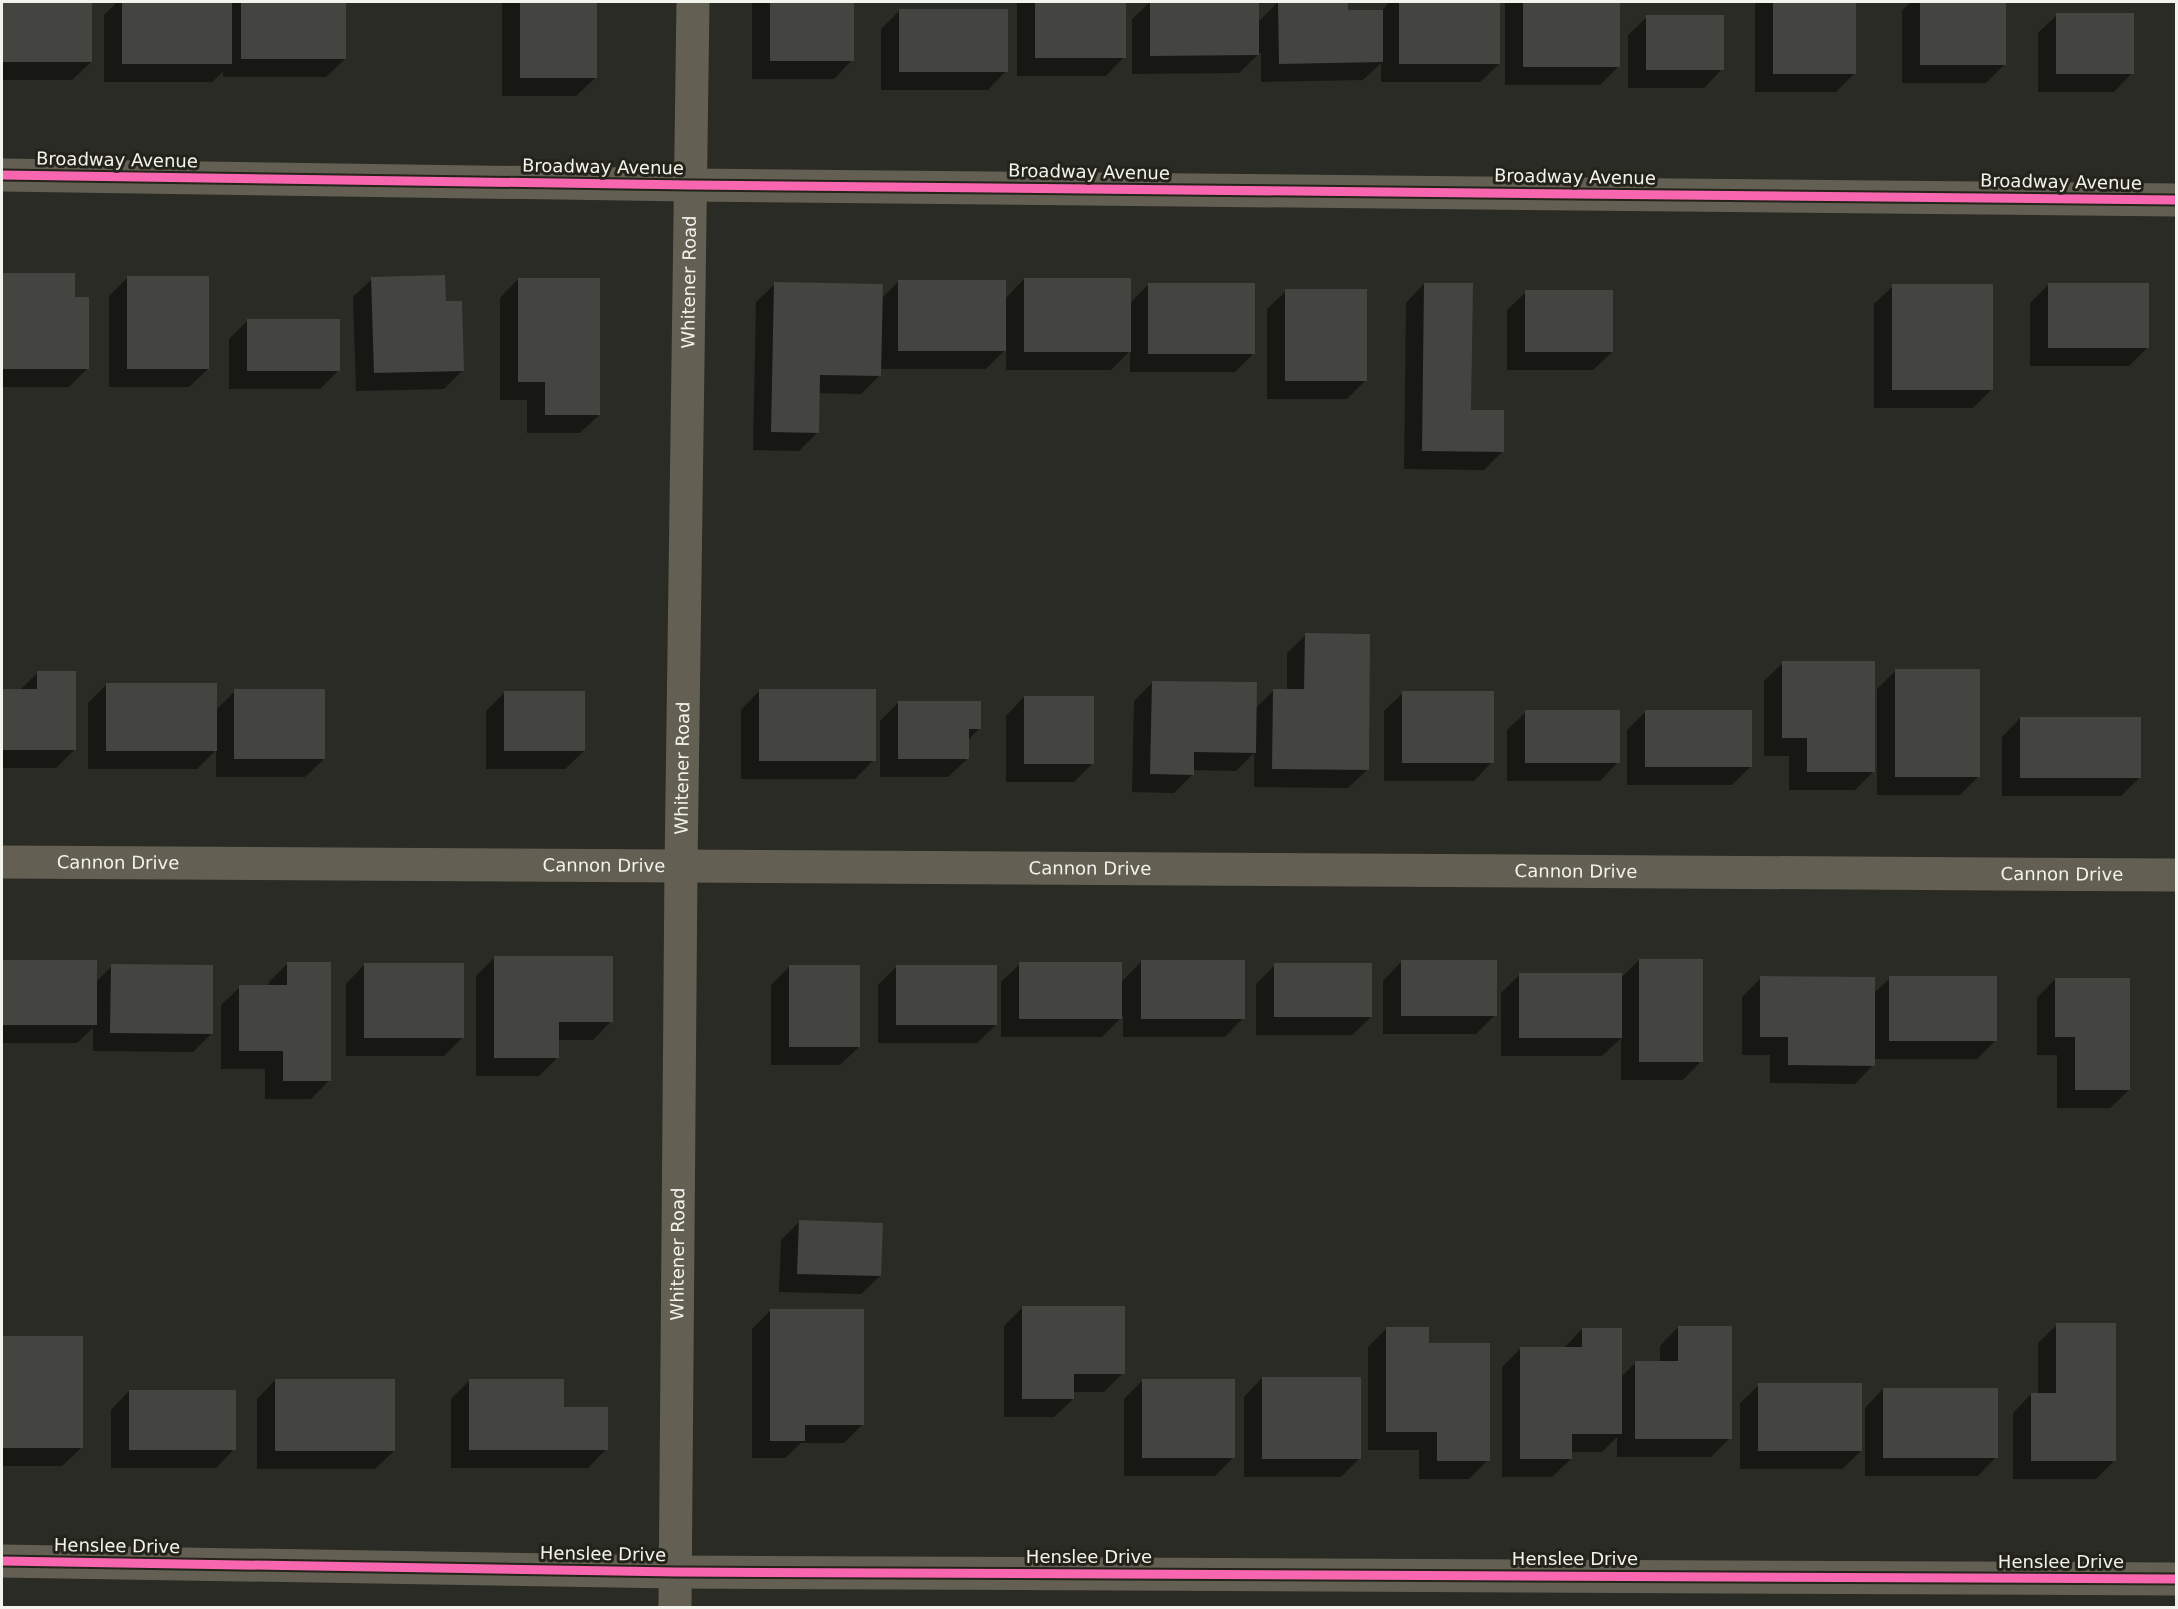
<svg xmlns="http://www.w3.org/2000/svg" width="2178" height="1609" font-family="'DejaVu Sans',sans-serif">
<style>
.shadow{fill:#0007}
.building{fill:#444540}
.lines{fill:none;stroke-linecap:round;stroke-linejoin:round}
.street{stroke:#635f53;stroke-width:33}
.cycleway-casing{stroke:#23231a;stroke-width:13}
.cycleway{stroke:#f766af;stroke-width:9}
.labels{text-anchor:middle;stroke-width:6;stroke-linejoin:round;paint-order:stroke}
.street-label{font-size:18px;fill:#f2f3ec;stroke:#23231a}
</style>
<rect width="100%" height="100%" fill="#2b2b25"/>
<!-- shadow -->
<g class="shadow">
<path d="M2 2H91V62L72 80H2Z"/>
<path d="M117 2H345V59L326 77H223V72L212 82H104V15Z"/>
<path d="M502 2H595V78L576 96H502Z"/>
<path d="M752 2H852V60L834 79H752Z"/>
<path d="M1017 2H1124V57L1106 76H1017Z"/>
<path d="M1150 2H1258V22L1278 2H1347V12H1381L1389 2H1499V64L1480 82H1381V63L1363 80 1261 82V52L1239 73 1132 74V19Z"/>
<path d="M1505 2H1618V67L1600 85H1505Z"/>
<path d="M1755 2H1855V73L1836 92H1755Z"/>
<path d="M1911 2H2004V65L1986 83H1902V10Z"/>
<path d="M900 10 1006 71 988 90H881V29Z"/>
<path d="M2057 15 2132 73 2114 92H2038V33Z"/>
<path d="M1647 17 1722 69 1704 88H1628V35Z"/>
<path d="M2 275H73V298L87 369 69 387H2Z"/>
<path d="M127 278 208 369 189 387H109V296Z"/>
<path d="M372 279 445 302 463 370 444 389 356 391 353 297Z"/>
<path d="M518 279 599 415 580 433H527V400H500V298Z"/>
<path d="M1024 279 1129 304 1149 284 1254 353 1235 372H1130V351L1111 370H1006V349L986 369H880V375L861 394 818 393 817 433 799 451 753 450 756 302 775 284 881 299 899 281 1005 299Z"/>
<path d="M1424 284 1470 411 1503 451 1484 470 1404 469 1406 303Z"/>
<path d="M2049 284 2148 347 2129 366H2030V303Z"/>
<path d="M1893 286 1992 389 1973 408H1874V304Z"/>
<path d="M1286 291 1366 380 1347 399H1267V309Z"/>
<path d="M1526 292 1612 352 1593 370H1507V310Z"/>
<path d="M247 321 338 371 320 389H229V339Z"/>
<path d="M1306 635 1367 770 1348 788 1254 787V753L1236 771 1193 770V774L1174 793 1132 792 1134 701 1152 683 1255 709 1273 691H1287V653Z"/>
<path d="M1783 663 1873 772 1855 790H1789V756H1764V681Z"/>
<path d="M1896 670 1979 776 1960 795H1877V689Z"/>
<path d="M38 672 75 749 56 768H2V691H19Z"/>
<path d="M107 684 215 711 235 691 324 759 305 777H216V750L197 769H88V703Z"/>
<path d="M759 691 874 760 855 779H741V710Z"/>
<path d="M504 693 584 751 565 769H486V711Z"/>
<path d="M1403 693 1492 762 1474 781H1384V711Z"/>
<path d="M1024 697 1093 763 1074 782H1006V716Z"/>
<path d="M899 702 980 728 967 741V759L948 777H880V721Z"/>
<path d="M1526 712 1618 762 1600 781H1507V730Z"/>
<path d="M1645 712 1750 767 1732 785H1627V730Z"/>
<path d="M2020 718 2140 777 2121 796H2002V737Z"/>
<path d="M495 957 611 1021 593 1040H557V1058L539 1076H476V976Z"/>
<path d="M1639 960 1701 1061 1683 1080H1621V1038L1602 1056H1501V993L1520 974 1621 978Z"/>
<path d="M2 962H96V982L112 966 211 1034 193 1052 93 1051V1028L77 1043H2Z"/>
<path d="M1141 962 1243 1018 1225 1037H1123V1016L1102 1037H1001V982L1020 964 1120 983Z"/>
<path d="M1401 962 1495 1015 1476 1034H1383V981Z"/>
<path d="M287 964 330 1080 311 1099H265V1069H221V1005L240 987H269V982Z"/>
<path d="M364 965 463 1037 444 1056H346V984Z"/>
<path d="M1275 965 1371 1017 1352 1035H1256V984Z"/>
<path d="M789 967 859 1047 840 1065H771V985Z"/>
<path d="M896 967 996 1025 977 1043H878V985Z"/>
<path d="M1761 978 1873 994 1890 978 1995 1041 1977 1059H1873V1065L1855 1084 1770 1083V1055H1742V997Z"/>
<path d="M2055 979 2129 1090 2110 1108H2057V1055H2037V998Z"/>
<path d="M799 1222 880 1276 861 1294 779 1292 781 1240Z"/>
<path d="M1023 1307 1123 1373 1104 1392H1073V1399L1054 1417H1004V1326Z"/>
<path d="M771 1310 863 1424 844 1443H801L785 1458H752V1329Z"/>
<path d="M2057 1325 2115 1460 2096 1479H2013V1413L2031 1394H2038V1343Z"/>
<path d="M1678 1327 1730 1438 1711 1457H1617V1437L1602 1452H1571V1459L1552 1477H1502V1367L1521 1348H1564L1582 1329 1621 1377 1636 1362H1660V1346Z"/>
<path d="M1387 1328 1427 1344 1488 1460 1469 1479H1419V1450H1368V1347Z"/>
<path d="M2 1338H81V1448L62 1466H2Z"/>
<path d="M1262 1378 1359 1459 1341 1477H1244V1397Z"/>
<path d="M275 1380 394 1451 375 1469H257V1399Z"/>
<path d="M470 1380 562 1408 606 1449 588 1468H451V1399Z"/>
<path d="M1143 1380 1234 1457 1215 1476H1124V1399Z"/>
<path d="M1759 1385 1861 1451 1842 1469H1740V1403Z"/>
<path d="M1883 1389 1996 1457 1978 1476H1865V1408Z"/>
<path d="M129 1391 234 1449 216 1468H111V1410Z"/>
</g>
<!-- building -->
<g class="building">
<rect x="2" y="2" width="90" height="60"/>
<rect x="122" y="2" width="110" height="62"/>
<rect x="241" y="2" width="105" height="57"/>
<rect x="520" y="2" width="77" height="76"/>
<rect x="770" y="2" width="84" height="59"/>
<rect x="1035" y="2" width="91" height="56"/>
<path d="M1150 2H1259V55L1150 56Z"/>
<path d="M1278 2H1348V10H1383V62L1279 64Z"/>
<rect x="1399" y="2" width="101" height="62"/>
<rect x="1523" y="2" width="97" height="65"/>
<rect x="1773" y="2" width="83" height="72"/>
<rect x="1920" y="2" width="86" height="63"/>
<rect x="899" y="9" width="109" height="63"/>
<rect x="2056" y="13" width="78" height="61"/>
<rect x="1646" y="15" width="78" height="55"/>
<path d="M2 273H75V297H89V369H2Z"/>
<path d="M445 275 446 301H462L464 371 374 373 371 277Z"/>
<rect x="127" y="276" width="82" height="93"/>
<path d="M518 278H600V415H545V382H518Z"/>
<rect x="1024" y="278" width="107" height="74"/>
<rect x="898" y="280" width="108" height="71"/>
<path d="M774 282 883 284 881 376 820 375 819 433 771 432Z"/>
<rect x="1148" y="283" width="107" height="71"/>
<path d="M1424 283H1473L1471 410H1504V452L1422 451Z"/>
<rect x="2048" y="283" width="101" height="65"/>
<rect x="1892" y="284" width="101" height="106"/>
<rect x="1285" y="289" width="82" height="92"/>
<rect x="1525" y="290" width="88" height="62"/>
<rect x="247" y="319" width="93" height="52"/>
<path d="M1305 633 1370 634 1369 770 1272 769 1273 689H1304Z"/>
<path d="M1782 661H1875V772H1807V738H1782Z"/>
<rect x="1895" y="669" width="85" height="108"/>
<path d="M37 671H76V750H2V689H37Z"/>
<path d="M1152 681 1257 682 1256 753 1194 752V775L1150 774Z"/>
<rect x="106" y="683" width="111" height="68"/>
<rect x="234" y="689" width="91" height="70"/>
<rect x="759" y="689" width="117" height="72"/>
<rect x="504" y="691" width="81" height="60"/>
<rect x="1402" y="691" width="92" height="72"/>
<rect x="1024" y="696" width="70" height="68"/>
<path d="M898 701H981V729H969V759H898Z"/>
<rect x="1525" y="710" width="95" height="53"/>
<rect x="1645" y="710" width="107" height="57"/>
<rect x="2020" y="717" width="121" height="61"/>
<path d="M494 956H613V1022H559V1058H494Z"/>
<rect x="1639" y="959" width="64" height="103"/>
<rect x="2" y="960" width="95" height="65"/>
<rect x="1141" y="960" width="104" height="59"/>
<rect x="1401" y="960" width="96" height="56"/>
<path d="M287 962H331V1081H283V1051H239V985H287Z"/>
<rect x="1019" y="962" width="103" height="57"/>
<rect x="364" y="963" width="100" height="75"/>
<rect x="1274" y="963" width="98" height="54"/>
<path d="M111 964 213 965V1034L110 1033Z"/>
<rect x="789" y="965" width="71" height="82"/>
<rect x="896" y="965" width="101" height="60"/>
<rect x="1519" y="973" width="103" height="65"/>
<path d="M1760 976 1875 977V1066L1788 1065V1037H1760Z"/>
<rect x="1889" y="976" width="108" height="65"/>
<path d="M2055 978H2130V1090H2075V1037H2055Z"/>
<path d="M799 1220 883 1223 881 1276 797 1274Z"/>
<path d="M1022 1306H1125V1374H1074V1399H1022Z"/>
<path d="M770 1309H864V1425H805V1441H770Z"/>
<path d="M2056 1323H2116V1461H2031V1393H2056Z"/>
<path d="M1678 1326H1732V1439H1635V1361H1678Z"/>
<path d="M1386 1327H1429V1343H1490V1461H1437V1432H1386Z"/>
<path d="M1582 1328H1622V1434H1572V1459H1520V1347H1582Z"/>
<rect x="2" y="1336" width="81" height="112"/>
<rect x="1262" y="1377" width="99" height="82"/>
<rect x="275" y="1379" width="120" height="72"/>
<path d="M469 1379H564V1407H608V1450H469Z"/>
<rect x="1142" y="1379" width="93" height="79"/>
<rect x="1758" y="1383" width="104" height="68"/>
<rect x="1883" y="1388" width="115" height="70"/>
<rect x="129" y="1390" width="107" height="60"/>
</g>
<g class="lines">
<!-- street -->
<g class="street">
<path d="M2 175 690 185 2176 200"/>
<path id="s1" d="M2 862 2176 875"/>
<path d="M2 1561 676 1572 2176 1579"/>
<path id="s2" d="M675 1608 681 867 693 2"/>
</g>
<defs>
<g id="cycleway">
<path d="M2 175 690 185 2176 200"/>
<path d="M2 1561 676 1572 2176 1579"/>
</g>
</defs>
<!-- cycleway casing -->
<use href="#cycleway" class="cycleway-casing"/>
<!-- cycleway -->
<use href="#cycleway" class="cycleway"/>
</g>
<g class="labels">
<!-- street labels -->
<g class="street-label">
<text transform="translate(117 160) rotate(1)" y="6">Broadway Avenue</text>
<text transform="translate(603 167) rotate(1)" y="6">Broadway Avenue</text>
<text transform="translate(1089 172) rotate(1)" y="6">Broadway Avenue</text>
<text transform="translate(1575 177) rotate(1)" y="6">Broadway Avenue</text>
<text transform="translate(2061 182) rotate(1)" y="6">Broadway Avenue</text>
<text dy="6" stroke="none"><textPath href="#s2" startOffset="1326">Whitener Road</textPath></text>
<text dy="6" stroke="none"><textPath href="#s2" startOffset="840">Whitener Road</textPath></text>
<text dy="6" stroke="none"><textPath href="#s1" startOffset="116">Cannon Drive</textPath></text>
<text dy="6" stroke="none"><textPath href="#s1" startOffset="602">Cannon Drive</textPath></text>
<text dy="6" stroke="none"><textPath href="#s1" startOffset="1088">Cannon Drive</textPath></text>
<text dy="6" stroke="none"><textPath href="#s1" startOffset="1574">Cannon Drive</textPath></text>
<text dy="6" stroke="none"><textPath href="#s1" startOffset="2060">Cannon Drive</textPath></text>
<text dy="6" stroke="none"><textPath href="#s2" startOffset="354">Whitener Road</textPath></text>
<text transform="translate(117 1546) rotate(1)" y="6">Henslee Drive</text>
<text transform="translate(603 1554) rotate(1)" y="6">Henslee Drive</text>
<text x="1089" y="1563">Henslee Drive</text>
<text x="1575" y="1565">Henslee Drive</text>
<text x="2061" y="1568">Henslee Drive</text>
</g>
</g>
<!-- border -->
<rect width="2178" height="1609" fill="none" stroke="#f2f3ec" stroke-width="6"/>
</svg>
